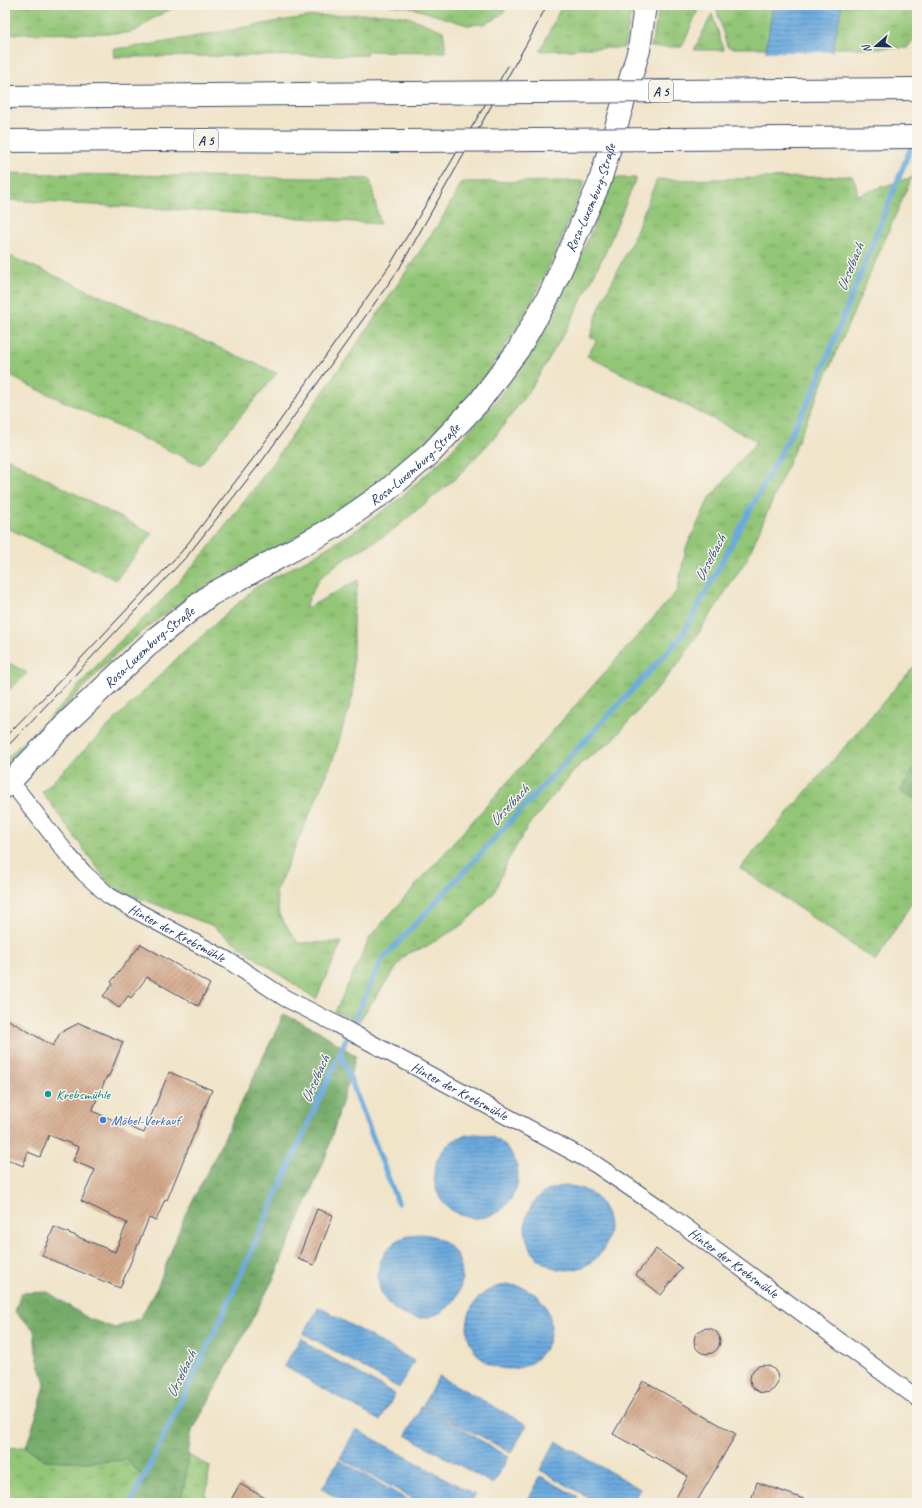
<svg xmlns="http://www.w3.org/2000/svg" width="922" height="1508" font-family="Caveat,sans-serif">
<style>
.grass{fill:url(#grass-tufts);stroke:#567a6a}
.forest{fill:url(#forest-crowns);stroke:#486c62}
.water{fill:url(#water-rules);stroke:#446c9e}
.pier{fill:#f0e4c9}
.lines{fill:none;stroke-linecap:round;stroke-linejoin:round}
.stream{stroke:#6caade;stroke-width:5.5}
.building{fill:url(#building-hatch)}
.street-casing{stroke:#3b4a6e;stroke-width:18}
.secondary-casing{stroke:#3b4a6e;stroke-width:24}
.highway-casing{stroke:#3b4a6e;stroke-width:24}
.street{stroke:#fff;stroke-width:16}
.secondary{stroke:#fff;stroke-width:22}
.highway{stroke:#fff;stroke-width:22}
.tram{stroke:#1b2f5e;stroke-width:1}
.highway-bridge-casing{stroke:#3b4a6e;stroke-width:24;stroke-linecap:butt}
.highway-bridge{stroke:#fff;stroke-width:22}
.culture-dot{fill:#0f9aa8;stroke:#f7f3e8;stroke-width:1.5}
.shop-dot{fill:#3f7fe0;stroke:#f7f3e8;stroke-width:1.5}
.labels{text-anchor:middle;stroke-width:3;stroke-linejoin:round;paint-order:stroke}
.shield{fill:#f7f3e8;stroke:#5d6a87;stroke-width:1}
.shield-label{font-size:13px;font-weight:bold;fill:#1b2f5e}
.street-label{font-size:14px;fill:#1b2f5e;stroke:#f7f3e8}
.culture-label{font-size:14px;fill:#0d838f;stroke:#f7f3e8;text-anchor:start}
.shop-label{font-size:14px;fill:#366cbe;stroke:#f7f3e8;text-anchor:start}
.water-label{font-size:15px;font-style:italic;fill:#335484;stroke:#f7f3e8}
</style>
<defs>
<pattern id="grass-tufts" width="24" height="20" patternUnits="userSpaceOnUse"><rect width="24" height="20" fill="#92c576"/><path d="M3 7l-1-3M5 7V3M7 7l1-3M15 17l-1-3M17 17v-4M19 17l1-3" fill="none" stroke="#76a064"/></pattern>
<pattern id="forest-crowns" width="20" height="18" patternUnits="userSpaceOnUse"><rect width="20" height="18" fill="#75aa67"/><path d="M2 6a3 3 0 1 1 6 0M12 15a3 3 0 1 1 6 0" fill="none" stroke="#5f8b58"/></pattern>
<pattern id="water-rules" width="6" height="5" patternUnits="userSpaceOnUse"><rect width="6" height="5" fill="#6caade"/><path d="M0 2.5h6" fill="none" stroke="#588bb7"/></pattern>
<pattern id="building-hatch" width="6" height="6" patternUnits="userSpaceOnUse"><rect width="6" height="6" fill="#d3a88a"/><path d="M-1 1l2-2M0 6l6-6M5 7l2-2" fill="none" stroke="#aa8974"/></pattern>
</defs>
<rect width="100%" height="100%" fill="#f7f3e8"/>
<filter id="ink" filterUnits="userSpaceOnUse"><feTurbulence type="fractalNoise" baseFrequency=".025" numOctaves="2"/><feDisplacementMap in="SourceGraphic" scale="8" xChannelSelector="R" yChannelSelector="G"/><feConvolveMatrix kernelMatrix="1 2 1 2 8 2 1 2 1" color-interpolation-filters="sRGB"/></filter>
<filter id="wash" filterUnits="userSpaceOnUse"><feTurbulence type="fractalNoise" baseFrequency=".012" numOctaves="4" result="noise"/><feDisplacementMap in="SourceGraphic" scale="16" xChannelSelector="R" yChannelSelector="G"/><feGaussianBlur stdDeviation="0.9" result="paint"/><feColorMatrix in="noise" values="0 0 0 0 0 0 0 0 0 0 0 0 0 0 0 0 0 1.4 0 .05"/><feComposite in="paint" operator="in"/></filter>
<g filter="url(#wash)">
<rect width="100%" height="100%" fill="#f0e4c9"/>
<!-- grass -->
<g class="grass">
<path d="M5 5H179L152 19 137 30 127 33 5 34Z"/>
<path d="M390 5H484L506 10 497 18 484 24 467 25 409 7Z"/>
<path d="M562 5H633L624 48H577L573 50 540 51Z"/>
<path d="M660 5H700L682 47H651Z"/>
<path d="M716 5H917V35L907 48H731L727 46 718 15Z"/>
<path d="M358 14H387L408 17 443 31 446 52 367 51 366 55 114 57 113 49 149 45 279 21 314 16Z"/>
<path d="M712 14 724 50H694Z"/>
<path d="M5 173 370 179 380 224 220 212 5 200Z"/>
<path d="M852 176 855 181 858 195 912 177 747 559 679 663 612 741 580 764 528 826 507 862 494 893 464 924 425 947 406 954 359 1021 335 1012 370 937 677 591 686 548 709 499 757 441 587 356 597 340 590 337 600 306 633 239 657 179 678 180Z"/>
<path d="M611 178H636L606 251 569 325 532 387 494 438 455 479 389 533 338 563 319 579 311 594 305 609 358 580 353 616V695L333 760 276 891 279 915 298 943 342 942 316 999 261 962 211 925 112 888 42 792 172 663 256 587 312 557 355 531 398 500 444 458 497 400 530 352 576 266 592 230Z"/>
<path d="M585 181C568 222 553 263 532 301 504 353 468 404 426 444 395 473 360 498 324 521 275 551 220 573 173 608 154 622 135 637 117 653 104 665 91 680 79 693 54 718 30 744 5 769V760L61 706 105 656 163 599 206 551 256 486 362 337 441 220 462 182Z"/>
<path d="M5 254 277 373 200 465 5 374Z"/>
<path d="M5 457 152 534 116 580 5 527Z"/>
<path d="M5 661 27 673 5 694Z"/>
<path d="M917 663V764L900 791 917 800V894L876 961 740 868Z"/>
<path d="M26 1447 45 1460 90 1462 127 1460 146 1480 131 1503H5V1448Z"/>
<path d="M188 1455 210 1466 205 1503H179L184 1487Z"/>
</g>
<!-- forest -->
<g class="forest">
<path d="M917 764V800L900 791Z"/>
<path d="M284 1014 319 1031 356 1056 325 1159 274 1278 191 1434 184 1487 179 1503H131L146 1480 127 1460 90 1462 45 1460 26 1447 40 1404 45 1384 36 1352 34 1330 15 1312 21 1293 48 1292 89 1319 115 1328 140 1318 157 1288 185 1215 212 1163Z"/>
</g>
<!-- water -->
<g class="water">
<path d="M773 5H842L817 126 763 71Z"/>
<circle cx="476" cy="1176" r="42"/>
<circle cx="567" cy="1228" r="42"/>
<circle cx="420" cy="1276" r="42"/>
<circle cx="509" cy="1327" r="42"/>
<path d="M319 1307 414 1361 399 1388 310 1337 303 1334Z"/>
<path d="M301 1338 308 1342 307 1344 395 1394 380 1421 284 1366Z"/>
<path d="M439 1376 527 1425 511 1453 477 1434 476 1435 423 1405Z"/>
<path d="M422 1406 509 1457 493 1484 406 1435Z"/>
<path d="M356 1429 475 1495 471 1503H421L340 1458Z"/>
<path d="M556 1441 640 1489 632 1503H598L540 1470Z"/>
<path d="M339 1460 413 1503H346L322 1489Z"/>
<path d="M541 1476 578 1497 575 1503H530L527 1502Z"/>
</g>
<!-- pier -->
<path class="pier" d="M764 52H835L818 127 784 133 761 72Z"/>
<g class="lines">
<!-- stream -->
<g class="stream">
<path d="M340 1052 398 1203"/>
<path d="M131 1503 220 1321 381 961 682 636 813 393 913 142"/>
</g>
</g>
<g id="blocks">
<!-- building -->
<g class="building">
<path d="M141 944 210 984 198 1006 147 977 131 998 128 996 119 1008 103 996 113 984 111 982Z"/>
<path d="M5 1018 53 1046 60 1033 79 1023 123 1042 109 1076H107L92 1111 144 1133 169 1072 212 1090 167 1200 165 1199 156 1221 149 1218 120 1288 42 1256 54 1227 115 1252 127 1223 81 1201 95 1170 73 1161 79 1147 49 1135 40 1157 28 1152 23 1166 5 1158Z"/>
<path d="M317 1209 333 1215 314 1265 298 1259Z"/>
<path d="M656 1249 682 1268 661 1295 636 1275Z"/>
<circle cx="707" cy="1341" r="13"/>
<circle cx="764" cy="1379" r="14"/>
<path d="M643 1381 736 1434 696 1503H673L688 1476 613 1434Z"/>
<path d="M757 1482 809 1501V1503H750Z"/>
<path d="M240 1484 274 1503H229Z"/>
</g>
</g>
</g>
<g filter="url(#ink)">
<use href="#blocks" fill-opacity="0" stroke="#3b4a6e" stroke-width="1"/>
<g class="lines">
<defs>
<g id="street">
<path id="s1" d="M11 782 68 855 84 873 109 896 229 961 285 998 336 1024 595 1164 657 1206 917 1398"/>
</g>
<g id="secondary">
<path id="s2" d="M5 787 68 721 157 637 210 595 333 528 385 492 430 454 479 402 518 350 551 292 599 184 639 50 645 5"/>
</g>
<g id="highway">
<path d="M5 97 405 93"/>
<path d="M5 141 154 140 406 141"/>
</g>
</defs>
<!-- street casing -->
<use href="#street" class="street-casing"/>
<!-- secondary casing -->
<use href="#secondary" class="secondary-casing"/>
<!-- highway casing -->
<use href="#highway" class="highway-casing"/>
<!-- street -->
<use href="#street" class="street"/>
<!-- secondary -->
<use href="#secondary" class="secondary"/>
<!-- highway -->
<use href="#highway" class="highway"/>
<!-- tram -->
<g class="tram">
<path d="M5 737 52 689 182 551 255 456 390 265 508 66"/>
<path d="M5 749 188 555 262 461 399 269 532 34 547 5"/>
</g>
<defs>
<g id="highway-bridge">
<path d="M405 93 917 89"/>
<path d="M406 141 917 137"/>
</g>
</defs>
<!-- highway-bridge casing -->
<use href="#highway-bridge" class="highway-bridge-casing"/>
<!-- highway-bridge -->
<use href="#highway-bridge" class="highway-bridge"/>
</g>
</g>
<!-- markers -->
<circle class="culture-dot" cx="48" cy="1094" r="4"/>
<circle class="shop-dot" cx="103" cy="1120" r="4"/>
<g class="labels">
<!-- shield labels -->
<g class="shield">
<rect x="649" y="80" width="24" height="22" rx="3"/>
<rect x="194" y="129" width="24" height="22" rx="3"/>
</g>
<g class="shield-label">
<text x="661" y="96">A 5</text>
<text x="206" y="145">A 5</text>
</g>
<!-- street labels -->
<g class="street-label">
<text dy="5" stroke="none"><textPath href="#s2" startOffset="849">Rosa-Luxemburg-Straße</textPath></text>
<text dy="5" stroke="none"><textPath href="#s2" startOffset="525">Rosa-Luxemburg-Straße</textPath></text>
<text dy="5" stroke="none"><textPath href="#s2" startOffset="201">Rosa-Luxemburg-Straße</textPath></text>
<text dy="5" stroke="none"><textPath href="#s1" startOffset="228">Hinter der Krebsmühle</textPath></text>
<text dy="5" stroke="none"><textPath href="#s1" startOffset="552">Hinter der Krebsmühle</textPath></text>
<text dy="5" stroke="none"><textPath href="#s1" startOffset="876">Hinter der Krebsmühle</textPath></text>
</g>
<!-- culture labels -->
<g class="culture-label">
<text x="56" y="1099">Krebsmühle</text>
</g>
<!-- shop labels -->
<g class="shop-label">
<text x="111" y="1125">Möbel-Verkauf</text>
</g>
<!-- water labels -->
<g class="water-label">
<text transform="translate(850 267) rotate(-68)" y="5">Urselbach</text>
<text transform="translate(710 558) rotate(-62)" y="5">Urselbach</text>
<text transform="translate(509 805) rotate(-47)" y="5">Urselbach</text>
<text transform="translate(315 1079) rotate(-66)" y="5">Urselbach</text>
<text transform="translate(181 1374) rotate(-64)" y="5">Urselbach</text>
</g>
</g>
<!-- margin -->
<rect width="922" height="1508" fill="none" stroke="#f7f3e8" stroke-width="20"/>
<!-- north arrow -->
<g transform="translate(876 46) rotate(250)" stroke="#f7f3e8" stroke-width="3" paint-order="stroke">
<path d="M0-3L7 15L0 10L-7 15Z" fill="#1b2f5e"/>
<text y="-6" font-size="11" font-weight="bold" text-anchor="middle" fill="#1b2f5e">N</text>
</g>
</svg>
